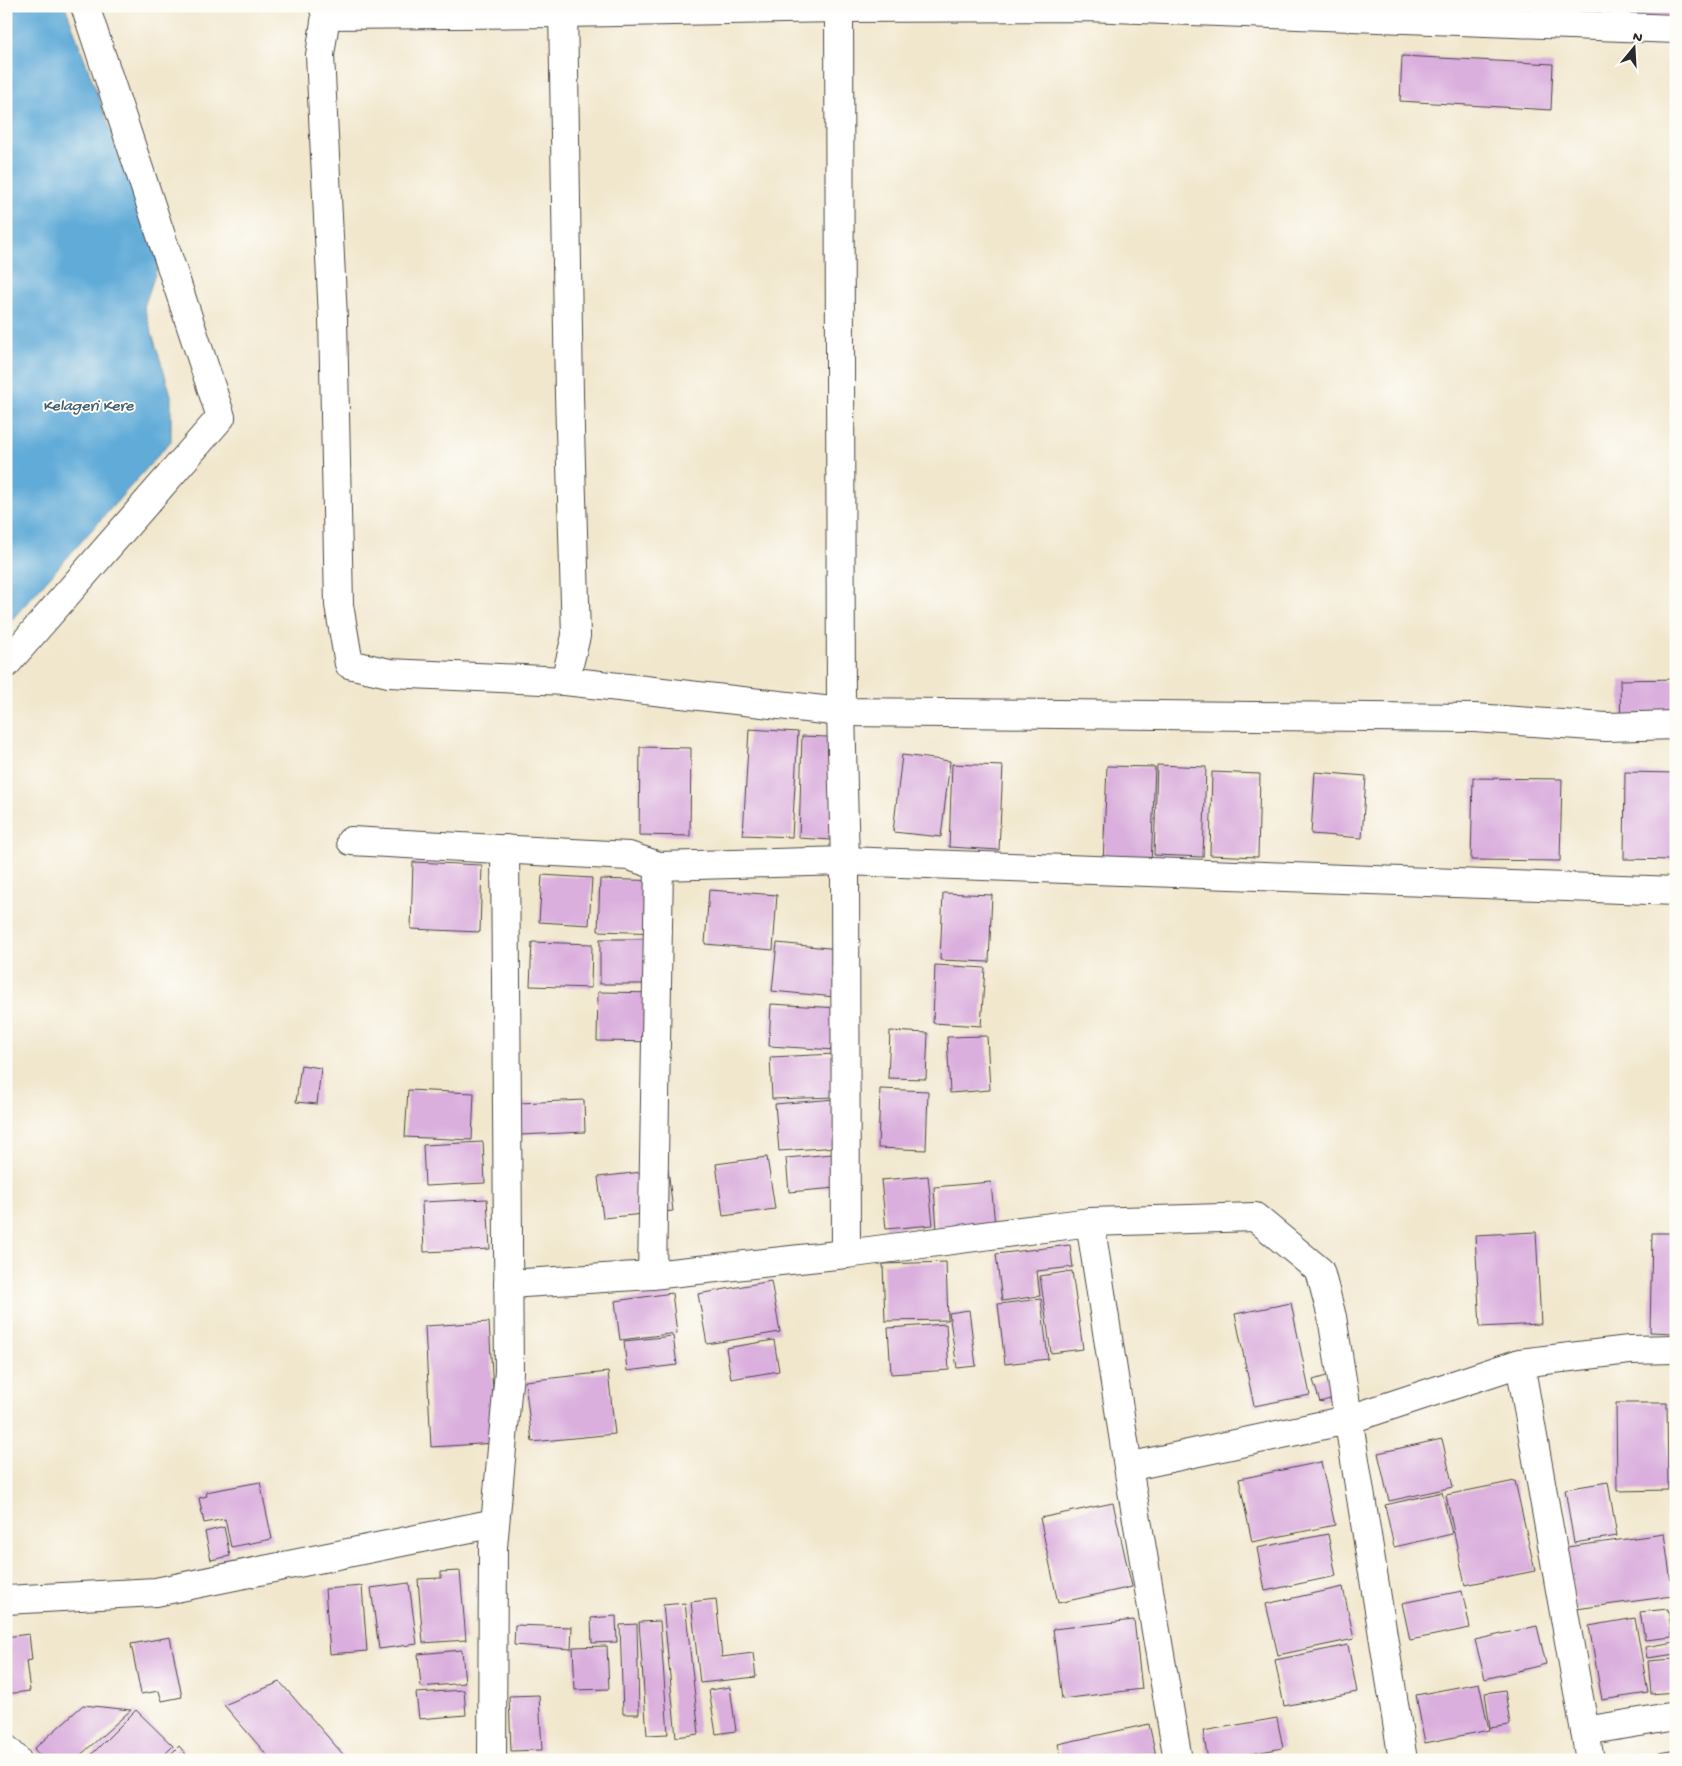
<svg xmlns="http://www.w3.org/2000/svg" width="1682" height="1766" font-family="'Gochi Hand',sans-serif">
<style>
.water{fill:#60abd8;stroke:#466b82}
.building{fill:#daaedd}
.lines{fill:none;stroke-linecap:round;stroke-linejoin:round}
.street-casing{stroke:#494743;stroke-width:30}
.street{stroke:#fff;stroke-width:28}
.labels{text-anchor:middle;stroke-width:4;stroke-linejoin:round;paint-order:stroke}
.water-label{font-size:16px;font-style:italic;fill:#405e70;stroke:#fdfcf7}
</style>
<rect width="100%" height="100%" fill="#fdfcf7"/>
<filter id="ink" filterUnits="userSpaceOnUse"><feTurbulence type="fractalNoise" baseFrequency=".02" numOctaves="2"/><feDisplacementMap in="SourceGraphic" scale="10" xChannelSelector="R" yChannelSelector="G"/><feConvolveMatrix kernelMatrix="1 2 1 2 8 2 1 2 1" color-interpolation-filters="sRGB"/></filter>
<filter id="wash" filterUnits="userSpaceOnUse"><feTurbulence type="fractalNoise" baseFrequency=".0096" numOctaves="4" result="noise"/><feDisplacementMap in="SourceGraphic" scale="20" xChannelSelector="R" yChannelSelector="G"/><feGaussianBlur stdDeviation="1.12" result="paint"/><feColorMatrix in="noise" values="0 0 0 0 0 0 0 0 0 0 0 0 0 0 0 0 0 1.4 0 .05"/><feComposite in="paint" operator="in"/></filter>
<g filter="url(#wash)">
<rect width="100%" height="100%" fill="#f1e7cd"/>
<!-- water -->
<path class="water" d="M6 6H65L159 262 144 307 171 395V441L6 626Z"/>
<g id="blocks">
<!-- building -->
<g class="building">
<path d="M1428 6H1540L1539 13Z"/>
<path d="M1548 6H1676V31L1546 16Z"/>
<path d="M1402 56 1553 64 1551 110 1400 101Z"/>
<path d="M1676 679V735L1621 736 1620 680Z"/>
<path d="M749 729 798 732 792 837 743 835Z"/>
<path d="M802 736 852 738 848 841 799 838Z"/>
<path d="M640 747 691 748 690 836 639 835Z"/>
<path d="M902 755 950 761 941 837 893 832Z"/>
<path d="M952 764 1003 766 999 850 949 847Z"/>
<path d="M1157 765 1206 767 1203 857 1154 855Z"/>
<path d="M1107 766 1155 767 1151 866 1103 864Z"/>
<path d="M1212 772 1260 774 1258 857 1210 855Z"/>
<path d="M1315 772 1366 776 1362 838 1311 834Z"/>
<path d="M1625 772 1676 773V860L1624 859Z"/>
<path d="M1473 778 1562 779 1560 861 1471 860Z"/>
<path d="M413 862 482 865 480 932 411 929Z"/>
<path d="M542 875 592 878 589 925 539 922Z"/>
<path d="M600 879 661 881 660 933 598 931Z"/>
<path d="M709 890 777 895 773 950 705 944Z"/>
<path d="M943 893 992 895 989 962 940 960Z"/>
<rect x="600" y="939" width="58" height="45"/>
<path d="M532 942 592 944 591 988 530 986Z"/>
<path d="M777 943 839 949 835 997 772 991Z"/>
<path d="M935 965 985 968 981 1026 933 1023Z"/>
<path d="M598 992 662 993 661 1042 597 1041Z"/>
<path d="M771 1004 839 1008 837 1050 769 1046Z"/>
<path d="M890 1031 928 1033 926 1079 888 1078Z"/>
<path d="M987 1036 990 1090 950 1093 947 1037Z"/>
<path d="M836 1054 837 1097 772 1099 770 1057Z"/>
<path d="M301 1065 321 1068 317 1104 296 1102Z"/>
<path d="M880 1089 928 1091 926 1150 878 1148Z"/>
<path d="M408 1090 474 1093 472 1140 405 1137Z"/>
<path d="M835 1099 838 1147 779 1151 775 1104Z"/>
<path d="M584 1100 585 1132 520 1135 519 1103Z"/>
<path d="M483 1142 485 1183 425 1186 423 1145Z"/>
<path d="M844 1153 848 1187 789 1192 786 1158Z"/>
<path d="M767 1157 775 1209 723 1216 716 1164Z"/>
<path d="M668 1169 673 1211 603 1218 598 1177Z"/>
<path d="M928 1176 933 1225 886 1229 881 1180Z"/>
<path d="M991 1182 995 1226 937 1231 934 1187Z"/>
<path d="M487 1199 490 1249 424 1252 422 1202Z"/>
<path d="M1536 1232 1541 1324 1480 1327 1475 1235Z"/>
<path d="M1652 1233H1676V1333L1650 1332Z"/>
<path d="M1070 1245 1073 1267 1037 1271 1040 1296 1002 1301 996 1254Z"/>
<path d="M946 1262 948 1320 885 1321 883 1264Z"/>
<path d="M1072 1271 1083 1349 1051 1353 1040 1276Z"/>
<path d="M771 1281 780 1332 707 1344 698 1294Z"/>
<path d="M672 1293 677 1333 620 1340 615 1301Z"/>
<path d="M1041 1299 1048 1359 1005 1364 998 1304Z"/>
<path d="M1291 1303 1310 1395 1254 1406 1235 1314Z"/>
<path d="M969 1310 976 1366 957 1368 949 1313Z"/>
<path d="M489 1322 496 1443 431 1447 425 1326Z"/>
<path d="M946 1324 949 1370 891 1374 888 1328Z"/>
<path d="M673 1336 677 1365 627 1371 624 1341Z"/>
<path d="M774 1340 779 1371 731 1379 726 1348Z"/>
<path d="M1346 1370 1352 1392 1320 1402 1313 1380Z"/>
<path d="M608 1372 615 1434 532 1442 525 1381Z"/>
<path d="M1616 1403H1667L1668 1490 1617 1491Z"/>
<path d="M1442 1439 1453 1487 1389 1501 1378 1453Z"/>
<path d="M1321 1462 1335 1525 1252 1542 1239 1479Z"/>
<path d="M1515 1481 1535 1571 1465 1585 1446 1495Z"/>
<path d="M260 1482 272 1539 231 1547 225 1519 204 1523 199 1498 207 1496 206 1492Z"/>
<path d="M1608 1482 1617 1536 1574 1543 1565 1489Z"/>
<path d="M1442 1492 1452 1534 1394 1547 1385 1505Z"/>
<path d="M1113 1503 1132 1587 1058 1603 1040 1518Z"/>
<path d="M224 1527 230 1556 211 1560 205 1532Z"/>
<path d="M1328 1534 1336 1576 1265 1591 1257 1548Z"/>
<path d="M1664 1534 1673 1596 1576 1609 1567 1547Z"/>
<path d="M460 1571 466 1640 423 1643 418 1579 441 1578V1572Z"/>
<path d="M409 1583 417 1644 379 1649 371 1588Z"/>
<path d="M362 1586 367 1651 330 1654 325 1589Z"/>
<path d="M1343 1587 1354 1639 1278 1655 1266 1604Z"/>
<path d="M1462 1591 1470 1628 1410 1640 1402 1603Z"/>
<path d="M716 1599 722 1657 753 1653 756 1677 700 1683 691 1602Z"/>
<path d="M685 1603 699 1734 676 1737 663 1605Z"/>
<path d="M1668 1609 1672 1637 1645 1640 1640 1612Z"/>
<path d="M616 1616 617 1642 592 1643 591 1618Z"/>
<path d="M1635 1618 1648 1693 1602 1700 1589 1626Z"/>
<path d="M1134 1620 1142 1689 1062 1699 1053 1629Z"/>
<path d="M660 1621 668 1734 647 1735 639 1622Z"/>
<path d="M637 1624 639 1714H623L620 1625Z"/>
<path d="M515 1625 572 1627 571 1649 514 1645Z"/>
<path d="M1537 1626 1546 1664 1485 1679 1475 1640Z"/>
<path d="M29 1634 32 1660 26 1661 30 1691 6 1694V1637Z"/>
<path d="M170 1637 182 1697 162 1701 159 1691 141 1694 131 1644Z"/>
<path d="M1675 1642 1676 1654 1647 1658 1645 1647Z"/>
<path d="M1348 1645 1357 1692 1284 1706 1275 1660Z"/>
<path d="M607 1646 609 1689 575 1690 573 1647Z"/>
<path d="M462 1650 465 1683 421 1687 418 1654Z"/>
<path d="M1673 1659 1675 1692 1651 1694 1648 1661Z"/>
<path d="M280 1682 348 1760H271L224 1705Z"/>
<path d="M1479 1683 1489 1730 1425 1743 1416 1695Z"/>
<path d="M730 1687 736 1731 716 1734 709 1690Z"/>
<path d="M464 1690 466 1715 419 1719 416 1693Z"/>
<path d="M1505 1690 1510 1725 1490 1728 1485 1693Z"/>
<path d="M539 1695 542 1750 511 1751 509 1696Z"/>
<path d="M83 1705 131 1710 75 1760H44L34 1749Z"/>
<path d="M136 1710 173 1746 159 1760H86Z"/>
<path d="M1277 1718 1283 1748 1217 1760H1208L1203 1731Z"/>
<path d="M1149 1724 1157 1760H1062L1058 1744Z"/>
<path d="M179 1746 191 1760H165Z"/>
<path d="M1676 1750V1760H1660L1659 1753Z"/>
<path d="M1283 1755 1284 1760H1258V1759Z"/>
</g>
</g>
</g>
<g filter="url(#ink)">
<use href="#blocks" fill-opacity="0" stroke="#494743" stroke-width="1"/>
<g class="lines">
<defs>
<g id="street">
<path d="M323 6 326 15 320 55 333 318 339 605 349 664 389 673 565 681 841 712 1475 718 1606 727 1676 725"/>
<path d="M563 6 569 395 576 636 565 681"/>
<path d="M839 6 841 712 845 861 846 1254"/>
<path d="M326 15 563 13 839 8 1086 7 1676 29"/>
<path d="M6 664 221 417 85 6"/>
<path d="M351 841 629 856 659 866 845 861 1676 891"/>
<path d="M1090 1222 1128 1467 1178 1760"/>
<path d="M652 1275 659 866"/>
<path d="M508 1284 652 1275 846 1254 1090 1222 1255 1217 1320 1271 1332 1317 1403 1760"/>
<path d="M1520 1363 1590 1760"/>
<path d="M1128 1467 1347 1420 1520 1363 1629 1350 1676 1349"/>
<path d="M6 1600 156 1592 495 1523"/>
<path d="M1585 1731 1676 1716"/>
<path d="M6 1749 17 1760"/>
<path d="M492 1760 493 1547 509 1372 505 849"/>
</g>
</defs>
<!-- street casing -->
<use href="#street" class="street-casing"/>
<!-- street -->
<use href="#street" class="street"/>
</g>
</g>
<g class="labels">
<!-- water labels -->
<g class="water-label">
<text x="88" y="410">Kelageri Kere</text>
</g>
</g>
<!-- margin -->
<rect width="1682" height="1766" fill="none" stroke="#fdfcf7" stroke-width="25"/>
<!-- north arrow -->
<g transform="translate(1634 48) rotate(18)" stroke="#fdfcf7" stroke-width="4" paint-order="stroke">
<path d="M0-4L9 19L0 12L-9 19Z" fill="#2b2b2b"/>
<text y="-8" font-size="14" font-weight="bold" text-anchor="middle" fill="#2b2b2b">N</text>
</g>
</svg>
